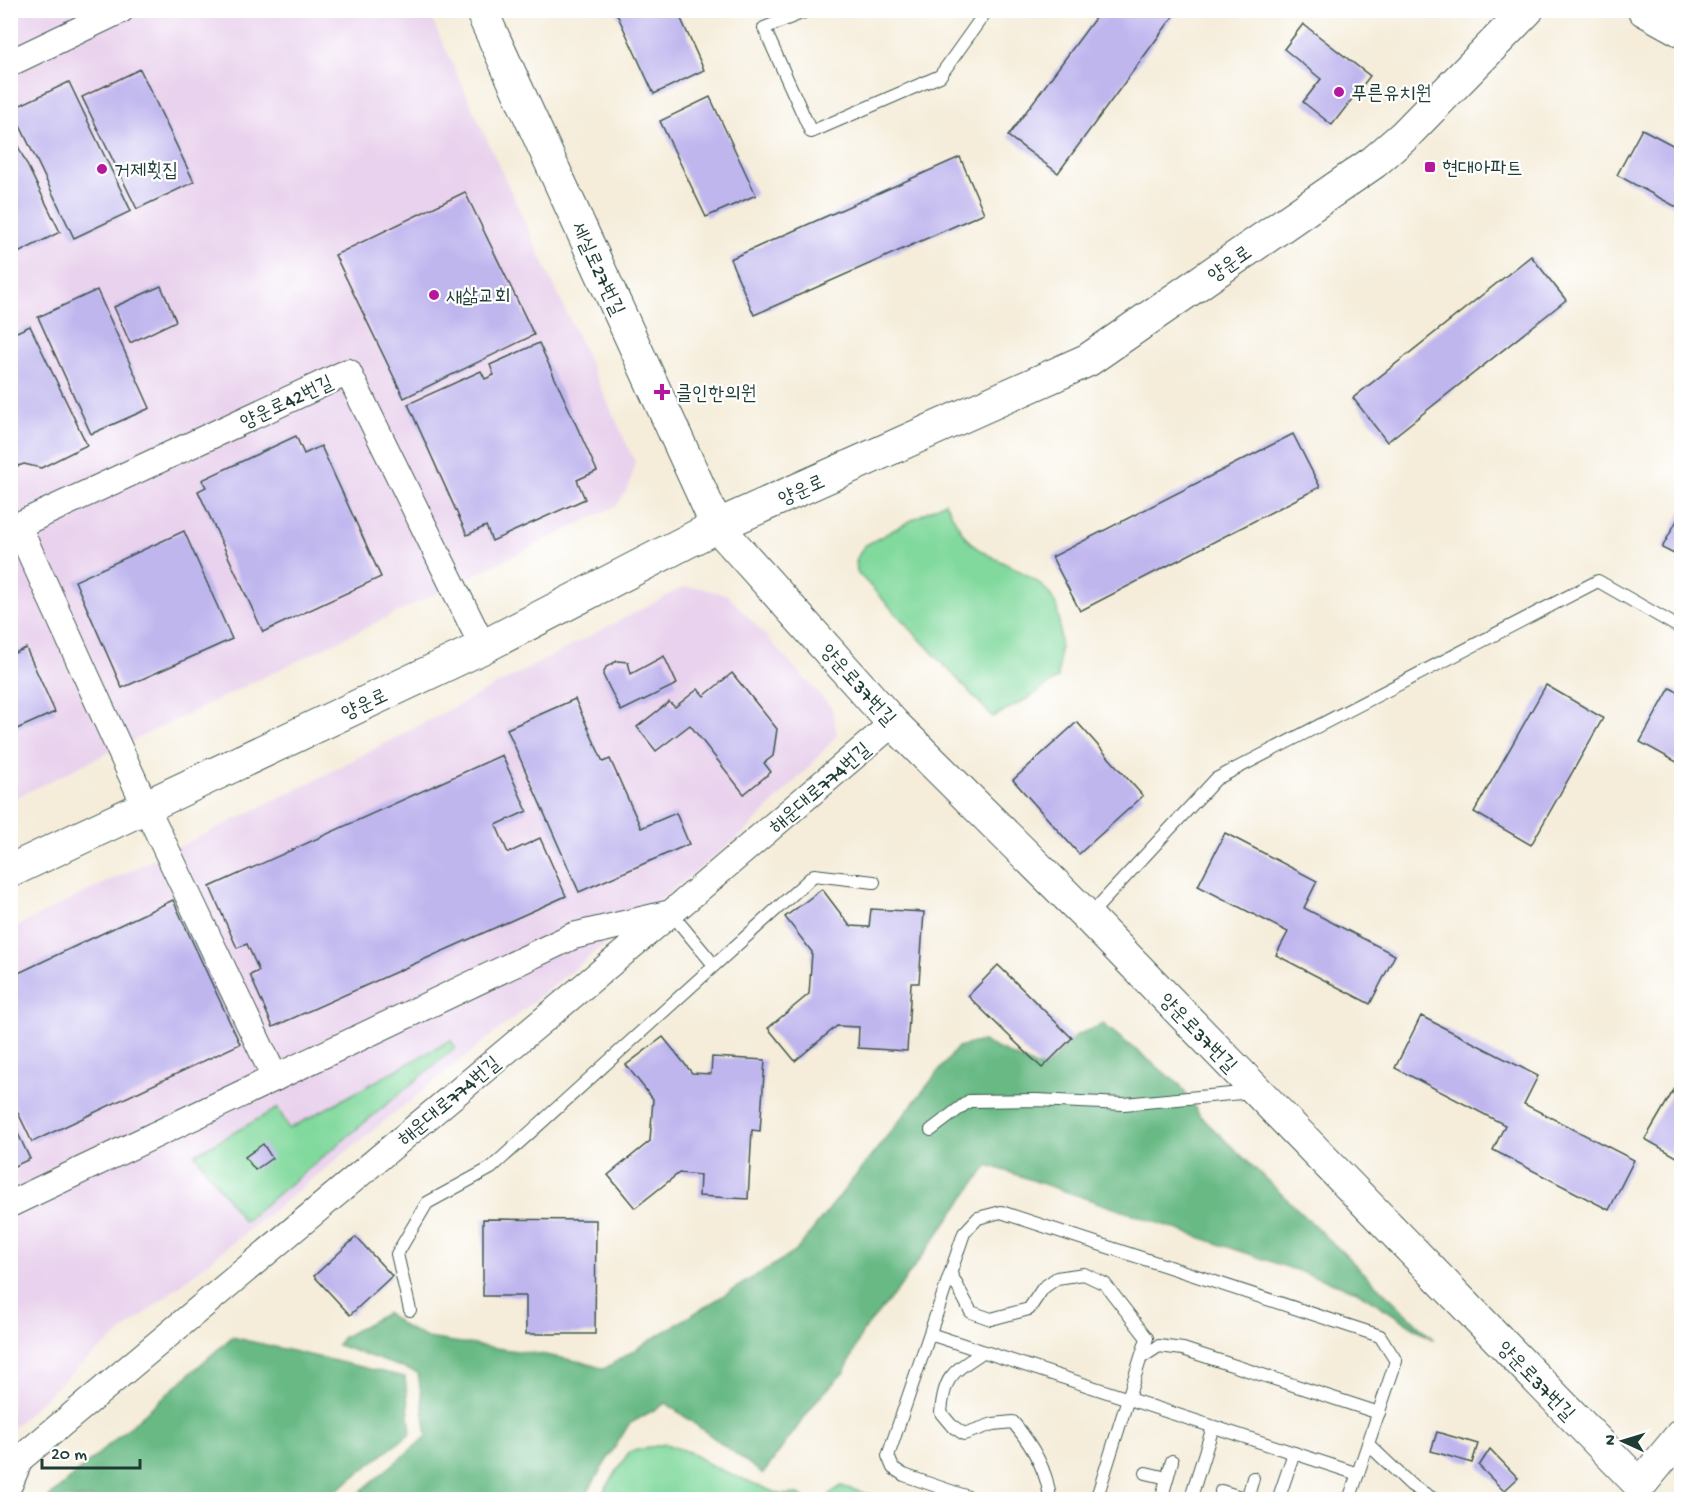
<svg xmlns="http://www.w3.org/2000/svg" width="1692" height="1510" font-family="'Gochi Hand','Poor Story',sans-serif">
<style>
.built{fill:#e9d2ed}
.green{fill:#81d99d;stroke:#508b68;stroke-width:1.5}
.forest{fill:#68b984;stroke:#447b5c;stroke-width:1.5}
.building{fill:#bfb6ee}
.lines{fill:none;stroke-linecap:round;stroke-linejoin:round}
.service-casing{stroke:#3f574d;stroke-width:14}
.minor-casing{stroke:#3f574d;stroke-width:28}
.tertiary-casing{stroke:#3f574d;stroke-width:34}
.secondary-casing{stroke:#3f574d;stroke-width:35}
.service{stroke:#fff;stroke-width:12}
.minor{stroke:#fff;stroke-width:26}
.tertiary{stroke:#fff;stroke-width:32}
.secondary{stroke:#fff;stroke-width:33}
.poi-dot{fill:#b5179e;stroke:#fff;stroke-width:2}
.labels{text-anchor:middle;stroke-width:4.5;stroke-linejoin:round;paint-order:stroke}
.poi-label{font-size:20px;fill:#1f3d34;stroke:#fff;text-anchor:start}
.street-label{font-size:20px;fill:#1f3d34;stroke:#fff}
</style>
<rect width="100%" height="100%" fill="#fff"/>
<filter id="ink" filterUnits="userSpaceOnUse"><feTurbulence type="fractalNoise" baseFrequency=".0167" numOctaves="2"/><feDisplacementMap in="SourceGraphic" scale="12" xChannelSelector="R" yChannelSelector="G"/><feConvolveMatrix kernelMatrix="1 2 1 2 8 2 1 2 1" color-interpolation-filters="sRGB"/></filter>
<filter id="wash" filterUnits="userSpaceOnUse"><feTurbulence type="fractalNoise" baseFrequency=".008" numOctaves="4" result="noise"/><feDisplacementMap in="SourceGraphic" scale="24" xChannelSelector="R" yChannelSelector="G"/><feGaussianBlur stdDeviation="1.35" result="paint"/><feColorMatrix in="noise" values="0 0 0 0 0 0 0 0 0 0 0 0 0 0 0 0 0 1.4 0 .05"/><feComposite in="paint" operator="in"/></filter>
<g filter="url(#wash)">
<rect width="100%" height="100%" fill="#f5edda"/>
<!-- built -->
<g class="built">
<path d="M11 11H428L635 462 629 487 616 506 11 800Z"/>
<path d="M684 587 700 588 728 595 832 708 837 735 811 765 745 832 77 1368 11 1429V929L303 786Z"/>
</g>
<!-- green -->
<g class="green">
<path d="M945 502C954 518 962 537 977 548 1003 566 1040 573 1055 603 1063 620 1059 659 1058 678L1030 697 993 717 857 572 856 560 864 546Z"/>
<path d="M451 1040 455 1048 244 1222 195 1154 278 1108 289 1129Z"/>
<path d="M665 1444 689 1452 714 1467 781 1495 799 1494 805 1499H599L629 1452Z"/>
<path d="M841 1486 883 1499H828L831 1493Z"/>
</g>
<!-- forest -->
<g class="forest">
<path d="M1103 1024 1180 1085 1200 1116 1434 1340 1357 1291 988 1165 896 1292 863 1331 845 1371 817 1400 763 1474 666 1403 629 1424 583 1499H367L361 1491 427 1436 418 1373 337 1345 343 1337 387 1313 405 1327 427 1338 545 1355 582 1362 604 1369 796 1251 958 1047 982 1041 1034 1066 1045 1068 1077 1035Z"/>
<path d="M232 1337 405 1377 411 1433 325 1499H47Z"/>
</g>
<g id="blocks">
<!-- building -->
<g class="building">
<path d="M10 10H23L10 16Z"/>
<path d="M615 10H677L704 70 654 94Z"/>
<path d="M1101 10H1178L1058 173 1008 136Z"/>
<path d="M1303 24 1370 76 1332 125 1303 102 1321 79 1284 49Z"/>
<path d="M140 69 194 182 137 209 82 97Z"/>
<path d="M69 82 131 211 74 238 12 109Z"/>
<path d="M710 97 756 195 706 217 660 121Z"/>
<path d="M1642 129 1682 150V210L1617 175Z"/>
<path d="M10 130 60 232 10 257Z"/>
<path d="M960 157 984 213 754 315 730 259Z"/>
<path d="M465 192 534 335 404 398 335 255Z"/>
<path d="M1531 256 1566 300 1387 442 1353 398Z"/>
<path d="M161 286 176 321 130 343 114 307Z"/>
<path d="M97 290 150 408 91 434 38 317Z"/>
<path d="M30 326 87 445 41 468 24 464 18 466 10 451V335Z"/>
<path d="M539 343 597 471 577 480 585 499 492 541 486 526 467 535 408 404 481 371 485 379 494 375 490 365Z"/>
<path d="M1293 434 1320 487 1080 611 1052 557Z"/>
<path d="M296 436 304 454 321 446 381 577 263 632 198 491 206 487 202 480Z"/>
<path d="M1682 511V558L1662 548Z"/>
<path d="M184 531 232 639 122 688 75 581Z"/>
<path d="M26 648 55 712 10 732V655Z"/>
<path d="M664 656 677 684 621 711 603 675 606 667 617 661 628 662 631 674Z"/>
<path d="M732 673 777 729 773 756 764 763 771 772 744 794 690 725 656 751 637 727 669 702 675 707 698 689 704 696Z"/>
<path d="M1546 685 1603 718 1531 845 1474 812Z"/>
<path d="M1670 688 1682 694V765L1640 742Z"/>
<path d="M575 699 603 762 610 759 641 828 676 813 689 844 579 892 507 729Z"/>
<path d="M1077 722 1143 796 1079 854 1013 780Z"/>
<path d="M502 755 527 811 496 825 508 853 540 838 566 896 273 1027 250 975 259 971 247 944 237 948 210 887Z"/>
<path d="M1225 833 1317 881 1304 908 1395 955 1370 1004 1276 955 1288 932 1198 886Z"/>
<path d="M822 889 850 926 869 927 871 909 924 912 919 983H911L907 1051 858 1048 859 1027 837 1026 795 1061 768 1028 809 994 812 952 785 917Z"/>
<path d="M173 900 240 1044 32 1142 10 1096V977Z"/>
<path d="M998 965 1072 1038 1042 1068 968 996Z"/>
<path d="M1421 1016 1538 1076 1524 1104 1634 1160 1609 1210 1493 1150 1505 1125 1395 1068Z"/>
<path d="M663 1037 692 1073 711 1074 712 1057 765 1060 760 1131 752 1130 748 1199 699 1196 700 1175 679 1173 635 1208 608 1175 650 1141 653 1099 626 1065Z"/>
<path d="M1682 1076V1160L1645 1139Z"/>
<path d="M10 1117 30 1159 10 1168Z"/>
<path d="M263 1144 272 1158 255 1170 245 1157Z"/>
<path d="M483 1219 596 1220 595 1334H526V1296H483Z"/>
<path d="M356 1237 392 1276 350 1315 314 1276Z"/>
<path d="M1437 1432 1478 1444 1472 1463 1431 1451Z"/>
<path d="M1490 1449 1518 1478 1504 1491 1479 1466Z"/>
</g>
</g>
</g>
<g filter="url(#ink)">
<use href="#blocks" fill-opacity="0" stroke="#3f574d" stroke-width="1.5"/>
<g class="lines">
<defs>
<g id="service">
<path d="M809 10 764 28 811 132 940 76 987 10"/>
<path d="M671 913 714 965"/>
<path d="M1089 916 1216 779 1598 581 1682 629"/>
<path d="M931 1130 969 1101 1036 1100 1124 1104 1252 1092"/>
<path d="M951 1274 971 1312 991 1319 1029 1309 1043 1288 1057 1278 1084 1274 1105 1284 1147 1338 1096 1500"/>
<path d="M410 1310 397 1254 427 1203 491 1168 814 875 874 882"/>
<path d="M930 1334 1358 1474"/>
<path d="M983 1352C953 1372 944 1375 941 1413L951 1425 964 1434 993 1424 1013 1422C1031 1444 1048 1470 1050 1500"/>
<path d="M1142 1357 1159 1346 1183 1349 1379 1413"/>
<path d="M1368 1444 1411 1485 1435 1500"/>
<path d="M1146 1473 1167 1478"/>
<path d="M1221 1491 1247 1499"/>
<path d="M977 1500 904 1475 893 1468 888 1456 964 1233 978 1218 1001 1212 1380 1336 1396 1361 1349 1500"/>
<path d="M1161 1500 1172 1461"/>
<path d="M1190 1500 1213 1427"/>
<path d="M1247 1500 1253 1478"/>
<path d="M1278 1500 1294 1453"/>
</g>
<g id="minor">
<path d="M10 63 121 10"/>
<path d="M18 526 145 805 275 1078"/>
<path d="M10 529 348 372 483 647"/>
<path d="M10 1204 573 936 667 914"/>
<path d="M10 1483 20 1459 671 913 893 723"/>
</g>
<g id="tertiary">
<path d="M481 10 717 526 893 723 1088 917 1640 1485 1682 1434"/>
<path d="M1644 10 1682 31"/>
</g>
<path id="secondary" d="M10 871 483 647 717 526 1088 360 1374 162 1404 136 1527 10"/>
</defs>
<!-- service casing -->
<use href="#service" class="service-casing"/>
<!-- minor casing -->
<use href="#minor" class="minor-casing"/>
<!-- tertiary casing -->
<use href="#tertiary" class="tertiary-casing"/>
<!-- secondary casing -->
<use href="#secondary" class="secondary-casing"/>
<!-- service -->
<use href="#service" class="service"/>
<!-- minor -->
<use href="#minor" class="minor"/>
<!-- tertiary -->
<use href="#tertiary" class="tertiary"/>
<!-- secondary -->
<use href="#secondary" class="secondary"/>
</g>
</g>
<!-- markers -->
<g class="poi-dot">
<circle cx="1339" cy="92" r="6"/>
<rect x="1424" y="161" width="12" height="12" rx="3"/>
<circle cx="102" cy="169" r="6"/>
<circle cx="434" cy="295" r="6"/>
<path d="M659 383h6v6h6v6h-6v6h-6v-6h-6v-6h6z"/>
</g>
<g class="labels">
<!-- poi labels -->
<g class="poi-label">
<text x="1351" y="99">푸른유치원</text>
<text x="1442" y="174">현대아파트</text>
<text x="114" y="176">거제횟집</text>
<text x="446" y="302">새삶교회</text>
<text x="676" y="399">클인한의원</text>
</g>
<!-- street labels -->
<g class="street-label">
<text transform="translate(1229 263) rotate(-35)" y="7">양운로</text>
<text transform="translate(599 268) rotate(65)" y="7">세실로27번길</text>
<text transform="translate(286 401) rotate(-25)" y="7">양운로42번길</text>
<text transform="translate(801 489) rotate(-24)" y="7">양운로</text>
<text transform="translate(859 684) rotate(48)" y="7">양운로37번길</text>
<text transform="translate(364 703) rotate(-25)" y="7">양운로</text>
<text transform="translate(819 787) rotate(-41)" y="7">해운대로774번길</text>
<text transform="translate(1199 1032) rotate(46)" y="7">양운로37번길</text>
<text transform="translate(448 1100) rotate(-40)" y="7">해운대로774번길</text>
<text transform="translate(1537 1380) rotate(46)" y="7">양운로37번길</text>
</g>
</g>
<!-- margin -->
<rect width="1692" height="1510" fill="none" stroke="#fff" stroke-width="36"/>
<!-- north arrow -->
<g transform="translate(1623 1441) rotate(274)" stroke="#ffffff" stroke-width="4.5" paint-order="stroke">
<path d="M0-4.5L10 22L0 15L-10 22Z" fill="#1f3d34"/>
<text y="-9" font-size="16" font-weight="bold" text-anchor="middle" fill="#1f3d34">N</text>
</g>
<!-- scale -->
<path d="M42 1459v9h98v-9" fill="none" stroke="#1f3d34" stroke-width="3"/>
<text x="51" y="1459" font-size="18" fill="#1f3d34" stroke="#ffffff" stroke-width="4.5" paint-order="stroke">20 m</text>
</svg>
